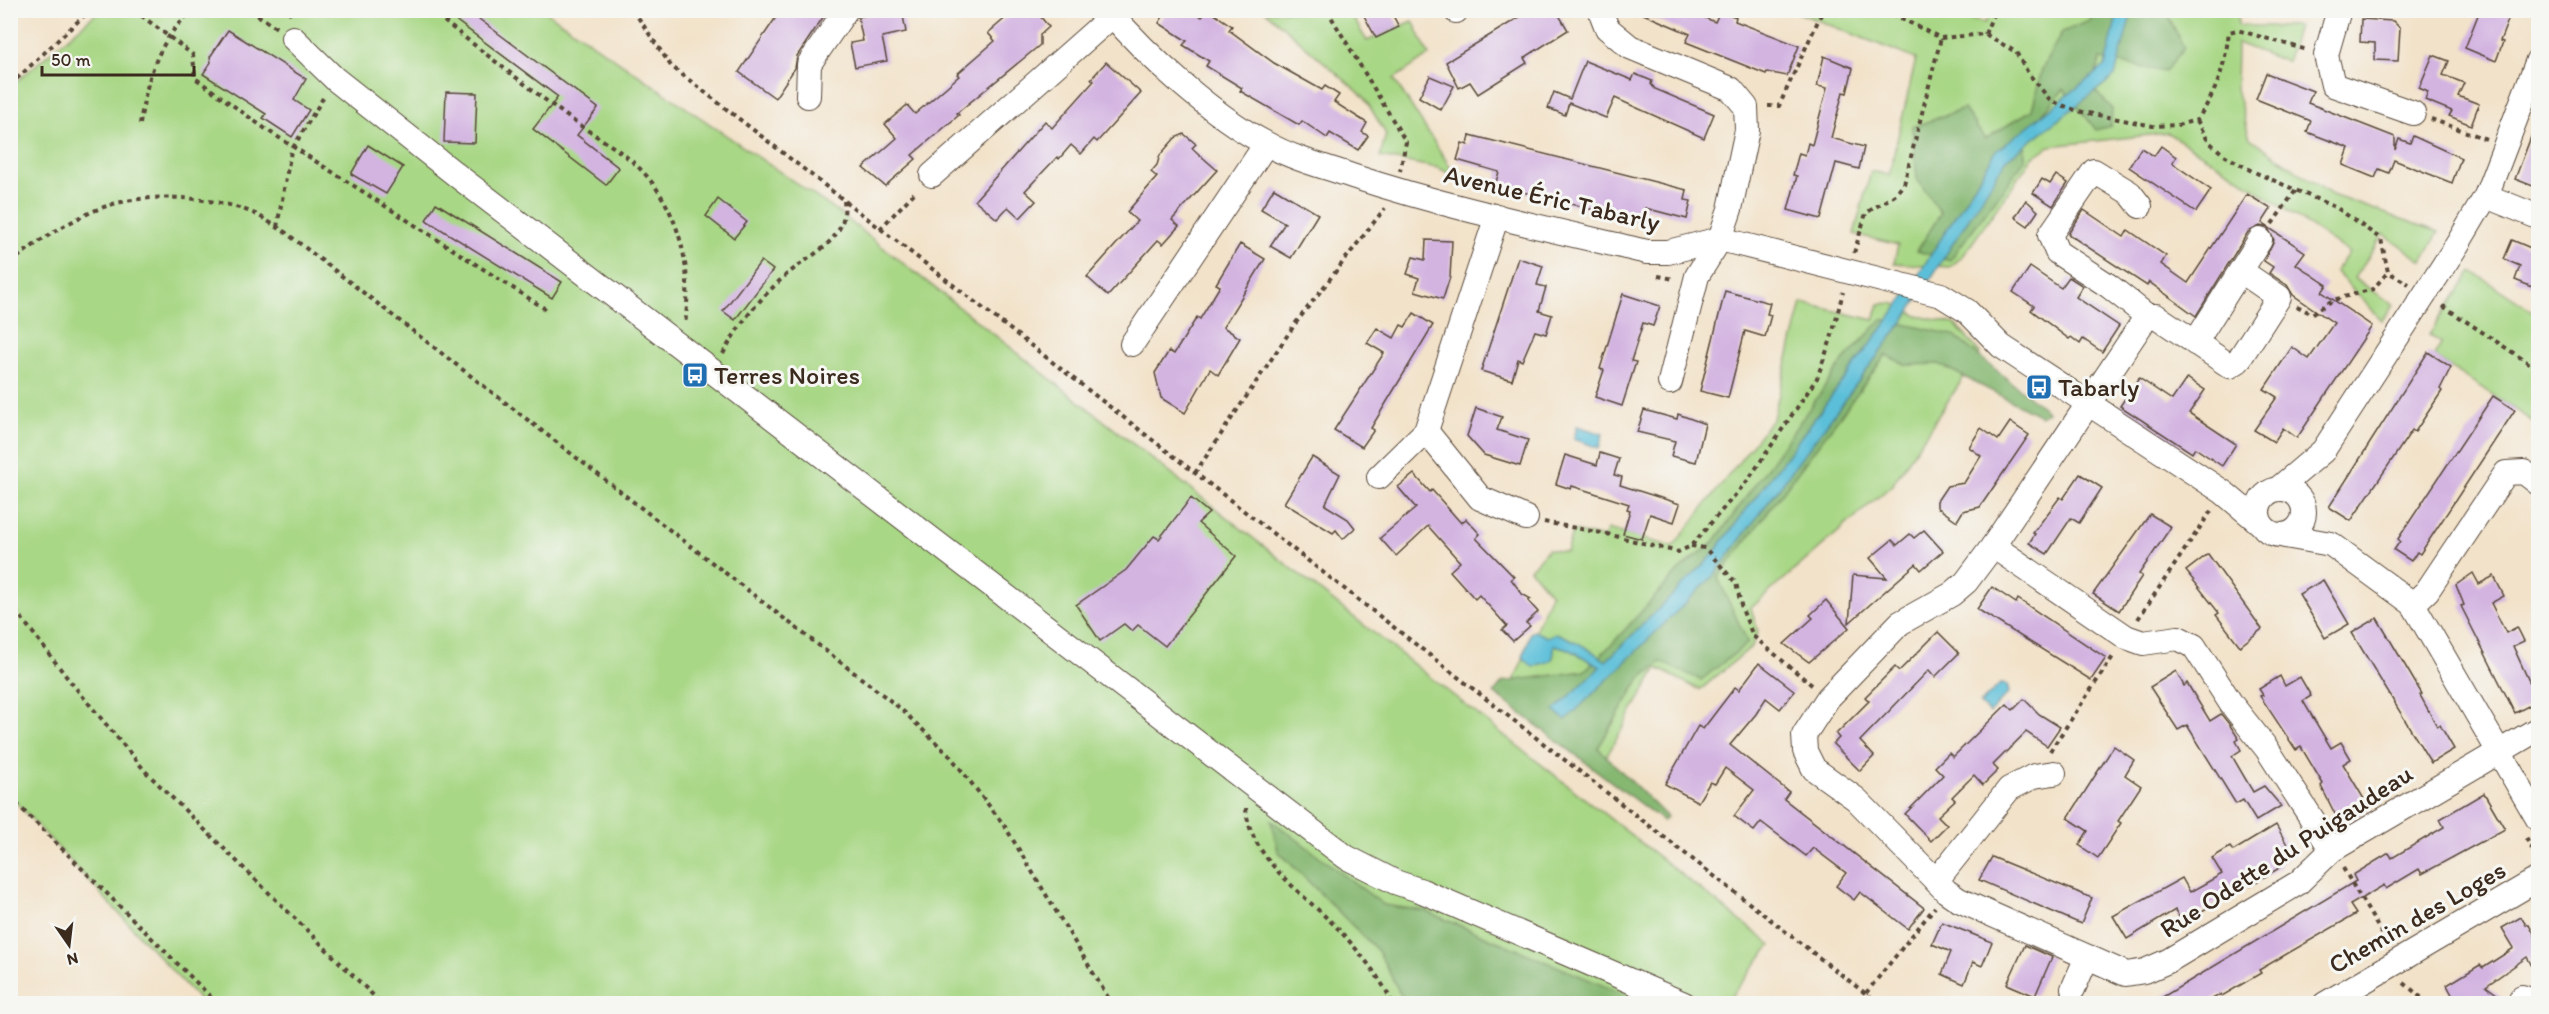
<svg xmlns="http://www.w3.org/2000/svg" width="2549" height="1014" font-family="Itim,sans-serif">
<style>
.green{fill:#a8d785;stroke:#728052;stroke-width:1.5}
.forest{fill:#86b872;stroke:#607148;stroke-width:1.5}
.water{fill:#5bbfd9;stroke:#4b747c;stroke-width:1.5}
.building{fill:#d3b4e1}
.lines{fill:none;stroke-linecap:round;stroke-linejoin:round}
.minor-casing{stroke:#564638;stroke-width:26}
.path{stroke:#564638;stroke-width:4;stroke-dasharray:4.5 4.5;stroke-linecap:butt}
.minor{stroke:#fff;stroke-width:24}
.labels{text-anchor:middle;stroke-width:6;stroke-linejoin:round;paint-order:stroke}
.street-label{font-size:26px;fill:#3b2a1e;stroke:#f6f6f2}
.poi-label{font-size:26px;fill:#3b2a1e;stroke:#f6f6f2;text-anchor:start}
</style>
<rect width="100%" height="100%" fill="#f6f6f2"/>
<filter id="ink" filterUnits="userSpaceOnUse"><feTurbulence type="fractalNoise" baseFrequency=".0167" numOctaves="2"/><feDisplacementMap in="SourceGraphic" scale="12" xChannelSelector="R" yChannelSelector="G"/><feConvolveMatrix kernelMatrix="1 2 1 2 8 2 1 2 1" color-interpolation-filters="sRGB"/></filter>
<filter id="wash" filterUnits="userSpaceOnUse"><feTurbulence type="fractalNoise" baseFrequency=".008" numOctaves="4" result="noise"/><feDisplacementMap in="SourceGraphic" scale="24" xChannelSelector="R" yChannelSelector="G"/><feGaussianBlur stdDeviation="1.35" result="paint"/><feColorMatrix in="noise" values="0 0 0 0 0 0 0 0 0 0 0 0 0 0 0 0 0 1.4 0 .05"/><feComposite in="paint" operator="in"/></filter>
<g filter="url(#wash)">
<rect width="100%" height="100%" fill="#f2e2c9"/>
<!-- green -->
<g class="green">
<path d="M2239 10 2238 26H2298L2287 62 2237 43 2236 89 2250 138 2332 195 2439 232 2422 261 2384 234 2354 278 2394 305 2382 320 2335 271 2349 253 2229 171 2168 133 2050 146 2032 158 1963 256 1950 267 1894 263 1898 245 1854 234 1871 171 1889 175 1916 59 1794 11H1935L1985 23 1991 11Z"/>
<path d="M99 11H545L838 212 1771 945 1725 1004 202 1003 11 797V86Z"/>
<path d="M1265 11H1349L1367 41 1413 21 1429 55 1394 79 1456 176 1438 168 1380 157 1386 134 1364 97Z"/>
<path d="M2472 271 2538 315V425L2434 356 2442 343 2429 335Z"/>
<path d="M1802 303 1874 320 1879 304 1893 303 1918 316 1955 324 1980 353 1892 485 1751 608 1758 632 1752 646 1700 690 1657 668 1605 759 1506 699 1551 594 1530 569 1548 549 1566 552 1573 531 1604 538 1607 529 1673 547 1773 418Z"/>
</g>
<!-- forest -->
<g class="forest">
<path d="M2094 11H2166L2184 48 2165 72 2101 59 2091 87 2112 108 2111 126 2096 130 2064 89 2025 134V160L1950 260 1917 251 1941 213 1917 179 1912 127 1964 109 1985 139 2032 110 2042 69 2062 32 2090 21Z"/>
<path d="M1882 319 1953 335 2048 412 2040 416 1939 364 1906 365 1886 355 1718 578 1748 643 1701 680 1661 662 1639 680 1598 748 1667 817 1663 821 1494 693 1503 682 1584 671 1611 645 1679 570 1714 542 1844 360Z"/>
<path d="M1271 820 1384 905 1425 911 1645 1003H1405L1378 951 1278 851Z"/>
</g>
<!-- water -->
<g class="water">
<path d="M2118 11H2132L2115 76 2006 160 1905 319 1714 575 1566 720 1554 711 1600 667 1569 649 1554 645C1555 668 1546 659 1533 667L1523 657 1530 633 1534 631 1547 637 1556 633C1575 640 1590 649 1606 661L1710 558 1898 307 1996 151 2105 66Z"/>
<path d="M1577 426 1603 434 1599 448 1574 439Z"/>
<path d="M2000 684 2007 685 2009 693 1989 713 1980 704Z"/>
</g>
<g id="blocks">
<!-- building -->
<g class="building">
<path d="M442 10H467L598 108 577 135 619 168 606 185 533 129 558 97Z"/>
<path d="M781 10H828L797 56 795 68 775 98 739 72Z"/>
<path d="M891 10H902L906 32 882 37 887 61 855 67 850 43 863 41 858 17Z"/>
<path d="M1015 10H1035L1049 27 1040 35V45L957 113 959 115 912 155 916 159 885 186 863 168 897 138 885 124 907 105 915 114 959 76 957 74 995 41 988 33Z"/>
<path d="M1167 10H1192L1202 17 1208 10 1232 26 1229 30 1274 63 1322 90 1325 86 1339 95 1334 102 1367 123 1362 132 1368 136 1358 150 1330 133 1327 138 1302 121 1299 125 1240 91 1242 88 1206 66 1209 61 1183 45 1187 41 1159 23Z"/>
<path d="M1361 10H1390L1399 27 1376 38Z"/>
<path d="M1531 10H1556L1568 30 1524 58 1527 63 1478 94 1470 82 1459 88 1446 62Z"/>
<path d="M1634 10H1686L1715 22 1720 11 1736 17 1735 21 1799 46 1787 76 1767 72 1766 74 1686 42 1690 34Z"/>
<path d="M2480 10H2512L2500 41 2503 42 2496 61 2465 48Z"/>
<path d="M2361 19 2393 21 2400 28 2398 61 2375 60V43L2360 42Z"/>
<path d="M228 30 306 79 294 100 309 110 292 137 263 118 266 114 203 74 211 62 210 57Z"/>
<path d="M2433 55 2449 61 2443 75 2464 83 2458 96 2479 104 2471 125 2449 116 2452 111 2425 100 2428 92 2419 88Z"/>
<path d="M1824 56 1853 68 1847 93 1843 92 1831 138 1864 147 1859 169 1836 163 1821 219 1788 210 1797 176 1793 175 1799 153 1805 155 1808 143 1812 145 1827 88 1817 86Z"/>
<path d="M1585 61 1632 80 1635 74 1652 81 1651 84 1655 89 1714 114 1704 138 1615 98 1606 118 1569 103 1565 115 1548 108 1554 92 1570 99Z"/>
<path d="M1106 62 1141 93 1097 142 1094 139 1081 154 1071 145 1059 159 1057 157 1025 191 1036 201 1020 218 1008 207 997 219 975 200 1045 121 1052 128 1094 81 1091 79Z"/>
<path d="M2266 73 2313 91 2308 103 2395 137V150L2399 139 2410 143 2413 136 2461 158 2452 183 2394 160 2389 173 2379 169 2375 178 2343 165 2349 148 2307 132 2311 121 2256 99Z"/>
<path d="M1430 76 1454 86 1441 110 1419 97Z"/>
<path d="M446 92 477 93 475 143 444 142Z"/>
<path d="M2537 121H2538V188L2515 179Z"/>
<path d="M1184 134 1196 144 1192 148 1217 170 1172 220 1179 226 1163 244 1158 240 1108 296 1087 277 1137 221 1127 212 1157 177 1151 172 1157 165 1160 155 1175 138Z"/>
<path d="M1470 135 1687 190 1685 200 1691 201 1687 219 1645 208 1642 222 1495 185 1499 172 1457 160 1462 143 1468 145Z"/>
<path d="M368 145 403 167 386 194 351 174Z"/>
<path d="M2161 146 2176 157 2172 163 2211 190 2196 212 2129 167 2141 148 2154 156Z"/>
<path d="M2056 175 2068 183 2053 206 2033 193 2042 179 2050 184Z"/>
<path d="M1274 188 1318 214 1291 258 1270 246 1285 223 1261 209Z"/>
<path d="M2247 194 2271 209 2262 223 2305 252 2296 264 2327 285 2322 292 2372 326 2297 438 2283 428 2274 442 2254 430 2277 397 2264 389 2292 347 2309 359 2334 323 2293 295 2287 285 2269 273 2273 267 2264 261 2274 240 2268 228 2260 226 2248 232 2196 316 2149 282 2147 286 2068 234 2084 210 2124 237 2128 230 2166 256 2161 264 2188 283Z"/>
<path d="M718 199 747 222 734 238 706 216Z"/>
<path d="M2026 200 2038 211 2028 226 2015 217Z"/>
<path d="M436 203 562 282 552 298 426 220Z"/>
<path d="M1426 240 1452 241 1450 277 1443 299 1415 291 1419 278 1407 274 1413 257 1425 260Z"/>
<path d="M2512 240 2538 251V278L2535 288 2515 280 2520 266 2504 259Z"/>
<path d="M1240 244 1265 259 1223 327 1240 338 1218 375 1210 369 1185 413 1161 398 1155 373 1169 351 1174 354 1197 317 1200 319 1220 286 1216 284Z"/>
<path d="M1518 258 1543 266 1537 285 1546 287 1539 311 1552 315 1546 334 1535 331 1522 361 1518 359 1512 380 1481 371Z"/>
<path d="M761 261 773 270 735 320 723 311Z"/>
<path d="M2030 267 2061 288 2069 277 2083 286 2076 297 2119 326 2102 352 2083 339 2080 344 2071 337 2069 339 2031 310 2034 306 2013 292Z"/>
<path d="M1725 291 1770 303 1767 314 1771 315 1765 337 1745 331 1728 398 1700 391Z"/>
<path d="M1623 294 1660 306 1653 326 1643 323 1631 361 1636 362 1622 406 1595 397 1604 370 1600 369Z"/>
<path d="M1414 313 1433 325 1371 428 1374 430 1362 447 1334 430 1384 353 1367 343 1377 328 1394 338 1401 325 1405 327Z"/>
<path d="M2428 352 2451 367 2440 389 2442 391 2415 432 2412 430 2351 521 2329 507Z"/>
<path d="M2139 378 2172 400 2187 378 2205 390 2189 413 2236 444 2222 466 2195 448 2192 453 2120 406Z"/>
<path d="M2493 396 2515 410 2420 554 2417 552 2411 561 2394 550 2400 541 2398 539Z"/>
<path d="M1476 408 1502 417 1497 430 1528 440 1520 466 1484 455 1467 436Z"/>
<path d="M1644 410 1677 419 1678 414 1705 424 1696 462 1671 456 1675 441 1637 432Z"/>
<path d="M2010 422 2029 435 1980 507 1963 511 1957 521 1937 507V501L1947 486 1964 483 1981 456 1969 447 1981 428 1998 440Z"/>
<path d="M1600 453 1619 459 1614 475 1622 477 1620 485 1680 504 1674 522 1650 514 1642 539 1623 534 1630 510 1627 509 1629 504 1572 486 1571 489 1556 484 1565 455 1597 465Z"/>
<path d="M1312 457 1340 474 1325 505 1348 519 1355 528 1343 539 1336 530 1333 533 1284 503Z"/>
<path d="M1414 474 1430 492 1432 490 1461 523 1466 519 1480 534 1476 538 1514 577 1511 579 1522 594 1531 599 1528 601 1538 612 1526 623 1530 626 1513 641 1502 630 1507 626 1479 595 1475 599 1450 571 1460 562 1428 526 1396 556 1380 538 1416 508 1398 487Z"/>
<path d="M2080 474 2102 488 2079 523 2071 518 2047 554 2029 543 2035 534 2033 533 2060 497 2063 499Z"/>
<path d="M1191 498 1209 513 1198 523 1236 556 1165 646 1138 625 1132 631 1124 624 1100 641 1076 605 1126 570 1154 536 1159 539Z"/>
<path d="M2150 514 2171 527 2139 574 2142 576 2119 611 2093 594Z"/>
<path d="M1924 530 1943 551 1921 570 1916 564 1849 623 1853 575 1887 578 1870 558 1892 540 1897 545 1910 534 1914 538Z"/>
<path d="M2208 554 2262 629 2240 646 2216 615 2219 613 2186 571Z"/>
<path d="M2473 573 2479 584 2494 576 2504 596 2491 603 2506 633 2517 627 2524 641 2513 646 2538 701 2515 713 2461 606 2464 605 2456 585Z"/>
<path d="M2323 580 2349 624 2325 638 2299 594Z"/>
<path d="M1992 587 2016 603 2018 599 2106 658 2091 680 1977 609Z"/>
<path d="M1826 600 1849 628 1809 662 1784 644 1813 618 1810 615Z"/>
<path d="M2377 618 2422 694 2420 695 2437 726 2440 725 2454 749 2431 763 2352 633Z"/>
<path d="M1938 632 1959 653 1935 677 1929 670 1860 741 1874 756 1860 771 1833 744 1839 738 1836 734 1869 701 1865 697 1895 667 1899 671Z"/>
<path d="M1759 663 1795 691 1780 709 1766 698 1756 714 1730 745 1789 792 1784 799 1924 908 1908 929 1860 892 1854 900 1836 886 1846 873 1813 848 1806 856 1761 822 1754 831 1734 816 1754 790 1725 768 1715 784 1710 782 1698 802 1665 784 1698 726 1703 729 1735 687 1739 690Z"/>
<path d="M2176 671 2184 686 2187 683 2210 721 2221 714 2229 724 2239 739 2236 741 2241 750 2232 756 2253 792 2264 786 2281 806 2256 821 2243 800 2236 804 2187 725 2178 730 2150 687Z"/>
<path d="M2280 676 2285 686 2300 677 2311 696 2303 701 2331 748 2341 742 2351 759 2343 764 2370 809 2341 826 2321 786 2323 784 2301 747 2296 750 2260 696 2263 695 2259 689Z"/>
<path d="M2024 699 2039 714 2060 727 2047 746 2026 732 1993 765 1998 770 1983 785 1974 775 1952 797 1955 800 1938 816 1947 825 1931 841 1905 814 1943 775 1935 767 1949 753 1953 757 2007 704 2013 710Z"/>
<path d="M2114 746 2134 760 2125 775 2141 786 2118 821 2121 823 2098 858 2079 845 2088 831 2068 818Z"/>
<path d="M2484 793 2505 829 2422 874 2419 869 2386 889 2384 885 2350 905 2356 914 2259 970 2261 973 2222 996 2221 994 2204 1004H2151L2356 881 2353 875 2389 853 2392 858 2444 827 2440 819Z"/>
<path d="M2276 825 2293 855 2279 864 2281 867 2251 885 2250 881 2183 923 2175 910 2127 939 2113 916 2182 878 2190 892 2222 874 2212 858 2230 847 2233 851Z"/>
<path d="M1992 857 2092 898 2081 924 1979 880Z"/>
<path d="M2521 917 2526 925 2529 924 2538 941V977L2527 957 2486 986 2510 1004H2457L2447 985 2480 965 2483 968 2514 948 2502 928Z"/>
<path d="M1942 922 1992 942 1982 966 1973 962 1964 984 1942 974 1951 952 1932 944Z"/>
<path d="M2025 945 2052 957 2035 996 2007 984Z"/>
</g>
</g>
</g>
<g filter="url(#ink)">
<use href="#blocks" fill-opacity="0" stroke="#564638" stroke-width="1.5"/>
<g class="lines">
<defs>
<g id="minor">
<path d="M1108 10C1147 56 1214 117 1267 144 1294 159 1323 166 1352 176 1449 208 1549 229 1647 252H1668L1720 239 1941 295 1967 311 2001 346 2223 492 2260 523"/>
<path d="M1600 10 1607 28 1630 47 1731 89 1746 107 1747 130 1730 209 1720 239 1697 276 1670 382"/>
<path d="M2339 10 2326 55 2333 85 2413 113"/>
<path d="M1456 11V10"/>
<path d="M293 38 335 79 459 177 1346 857 1395 882 1422 891 1684 1004"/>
<path d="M808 96 809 64 846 10"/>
<path d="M932 175 1112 16"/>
<path d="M2486 196 2538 217"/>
<path d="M2140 206 2130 193 2094 171 2050 235 2057 252 2109 286 2147 316"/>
<path d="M2241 271 2279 297 2238 361 2230 366 2156 316H2147L1993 546 1966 582 1952 594 1900 623 1828 698 1804 735 1805 751 1814 769 1856 799 1946 891 1959 900 2126 974 2145 971 2168 961 2298 883 2332 850 2538 729"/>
<path d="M2195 343 2260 240"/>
<path d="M1132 344 1266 144"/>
<path d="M1426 431 1480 498 1526 518"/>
<path d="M1379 477 1426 431 1497 216"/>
<circle cx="2281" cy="512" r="23"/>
<path d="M2278 489 2323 451 2457 245 2486 196 2538 60"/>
<path d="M2285 536 2331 544 2413 604 2538 819"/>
<path d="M1993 546 2126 637 2143 643 2178 638 2194 646 2232 705 2267 749 2332 850"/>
<path d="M2413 604 2427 591 2506 473 2524 472 2538 483"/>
<path d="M1936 881 2009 789 2034 776 2054 773"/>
<path d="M2073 989 2087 957"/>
<path d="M2522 997 2538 1003"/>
<path d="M2325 1004 2538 879"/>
</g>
</defs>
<!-- minor casing -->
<use href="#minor" class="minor-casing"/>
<!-- path -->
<g class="path">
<path d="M134 10 193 55 195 78 267 130 547 310"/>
<path d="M250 10 277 28"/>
<path d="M290 10 291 19"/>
<path d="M430 10C474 45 519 80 564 114 585 130 608 142 628 158 677 197 694 265 685 324"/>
<path d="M633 10 671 66 1879 1004"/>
<path d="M1327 10 1406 142 1400 171"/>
<path d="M1866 10 1888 12 1941 38 1985 34 2016 52 2028 73 2051 101 2078 111 2153 126 2178 125 2197 120C2218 89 2224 69 2229 32L2237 30 2307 50"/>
<path d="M1985 34 1995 10"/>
<path d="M10 85 90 10"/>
<path d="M1768 106H1779L1823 10"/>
<path d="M2431 119 2486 139"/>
<path d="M2197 120 2208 141 2224 155 2252 171 2337 208 2381 239 2388 272 2409 284"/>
<path d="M140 124C146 82 158 37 194 10"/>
<path d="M2272 224 2296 190"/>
<path d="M277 227 291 151 323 98"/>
<path d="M880 229 917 190"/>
<path d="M1854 253 1866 213 1895 195 1904 184 1941 38"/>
<path d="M10 263C37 242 65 223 96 210 140 191 210 195 253 213 264 218 275 226 285 232L901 709 951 757 1004 825 1112 1004"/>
<path d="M1658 276 1674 279"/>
<path d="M2297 306 2312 314 2333 300 2373 289 2388 272"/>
<path d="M2443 306 2533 366 2538 365"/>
<path d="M723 354C738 325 760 298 785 276 810 254 849 241 844 201"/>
<path d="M1195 473 1295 324 1385 208"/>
<path d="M1544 522 1607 534 1678 552 1691 546 1748 480 1817 378 1831 339 1843 292"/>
<path d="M1691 546 1705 548 1736 583 1742 609 1753 636 1813 686"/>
<path d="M10 603 69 680 146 772 382 1004"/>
<path d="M2138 619 2213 508"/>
<path d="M2050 751 2114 655"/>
<path d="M10 797 218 1004"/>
<path d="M1246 808C1249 860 1310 898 1342 933 1361 954 1381 978 1393 1004"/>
<path d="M2526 838 2537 858"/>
<path d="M2343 868 2388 944"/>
<path d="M2404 983 2429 1004"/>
<path d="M1866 993 1935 907"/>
</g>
<!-- minor -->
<use href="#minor" class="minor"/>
</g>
</g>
<!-- icons -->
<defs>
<symbol id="bus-square" viewBox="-11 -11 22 22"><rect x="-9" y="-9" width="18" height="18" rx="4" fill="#1f6fb2" stroke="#f6f6f2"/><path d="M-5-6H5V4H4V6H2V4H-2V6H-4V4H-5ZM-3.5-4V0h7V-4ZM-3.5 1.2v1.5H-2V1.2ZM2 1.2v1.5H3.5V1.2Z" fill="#fff"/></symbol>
</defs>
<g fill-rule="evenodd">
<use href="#bus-square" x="680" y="360" width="30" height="30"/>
<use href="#bus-square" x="2024" y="372" width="30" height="30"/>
</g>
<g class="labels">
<!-- street labels -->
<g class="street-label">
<text transform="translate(1552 198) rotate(13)" y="9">Avenue Éric Tabarly</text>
<text transform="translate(2286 851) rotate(-33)" y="9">Rue Odette du Puigaudeau</text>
<text transform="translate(2417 917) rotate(-30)" y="9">Chemin des Loges</text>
</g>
<!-- poi labels -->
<g class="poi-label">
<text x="714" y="384">Terres Noires</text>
<text x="2058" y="396">Tabarly</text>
</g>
</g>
<!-- margin -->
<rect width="2549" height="1014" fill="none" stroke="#f6f6f2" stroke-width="36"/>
<!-- north arrow -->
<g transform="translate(69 945) rotate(166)" stroke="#f6f6f2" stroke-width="4.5" paint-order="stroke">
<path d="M0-4.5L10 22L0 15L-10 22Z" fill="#3b2a1e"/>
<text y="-9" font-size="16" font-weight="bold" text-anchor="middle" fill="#3b2a1e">N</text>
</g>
<!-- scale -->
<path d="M42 66v9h152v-9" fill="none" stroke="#3b2a1e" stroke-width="3"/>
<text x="51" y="66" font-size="18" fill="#3b2a1e" stroke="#f6f6f2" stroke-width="4.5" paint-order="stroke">50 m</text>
</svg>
